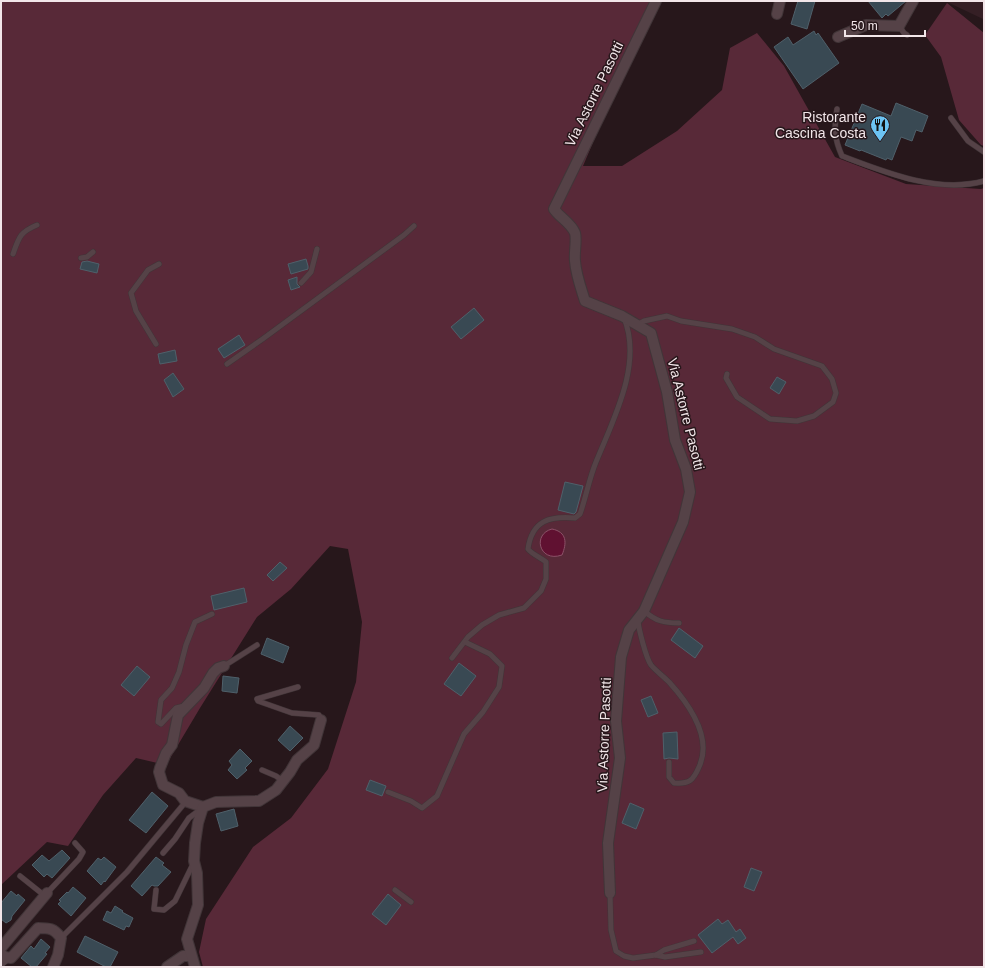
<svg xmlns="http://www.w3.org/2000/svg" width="985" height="968" font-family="Arial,sans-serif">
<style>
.built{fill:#351f25}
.green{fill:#582938}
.water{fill:#601131;stroke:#8c5168}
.building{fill:#394953;stroke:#4f606a}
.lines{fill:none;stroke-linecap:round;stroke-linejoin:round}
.lane-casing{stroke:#413538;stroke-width:6}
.street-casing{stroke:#413538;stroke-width:12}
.lane{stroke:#554247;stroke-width:5}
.street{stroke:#554247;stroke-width:10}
.labels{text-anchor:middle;stroke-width:3;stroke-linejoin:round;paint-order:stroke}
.street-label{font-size:14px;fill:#f2e6e9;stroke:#27171b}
.poi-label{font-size:14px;fill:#f2e6e9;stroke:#27171b;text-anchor:end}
</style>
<rect width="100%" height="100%" fill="#27171b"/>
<!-- built -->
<path class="built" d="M945 1H984V18L983 19Z"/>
<!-- green -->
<g class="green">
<path d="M1 1H660L622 74 583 166H622L677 131 722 90 730 48 757 33 784 66 835 157 906 184 981 189 984 188V967H203L199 952 206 919 253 847 291 818 328 769 356 682 362 622 348 549 330 546 291 589 257 617 200 708 166 765 136 758 103 795 68 846 47 842 1 885Z"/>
<path d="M947 3 984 33V146L981 145 959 120 941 57 925 35Z"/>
</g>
<!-- water -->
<path class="water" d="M552 529C567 532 567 543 562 555 539 563 532 534 552 529Z"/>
<!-- building -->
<g class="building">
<path d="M798 1H815L807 29 791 24Z"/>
<path d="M868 1H906L888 16 886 14 882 18Z"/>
<path d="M814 31 816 35 818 33 839 63 803 89 774 47 788 37 793 45Z"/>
<path d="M896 103 928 116 922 132 916 130 912 141 901 137 892 160 887 158 886 160 861 150 860 151 845 145 862 104 891 116Z"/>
<path d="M306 259 308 266V269L291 274 288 264Z"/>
<path d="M87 261 99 264 97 273 80 269 82 262Z"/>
<path d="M297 277V284L300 287 291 290 288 280Z"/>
<path d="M474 308 484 320 461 339 451 327Z"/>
<path d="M239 335 245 345 224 358 218 349Z"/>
<path d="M175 350 177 361 160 364 158 354Z"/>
<path d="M173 373 184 389 173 397 164 380Z"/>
<path d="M777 377 786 382 779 394 770 388Z"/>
<path d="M565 482 583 486 576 512 574 514 558 510Z"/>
<path d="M280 562 287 568 273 581 267 575Z"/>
<path d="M244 588 247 602 214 610 211 596Z"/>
<path d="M679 628 703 646 695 658 671 640Z"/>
<path d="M267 638 289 647 283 663 261 654Z"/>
<path d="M459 663 476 676 461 696 444 684Z"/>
<path d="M137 666 150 677 134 696 121 685Z"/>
<path d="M223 676 239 678 237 693 222 691Z"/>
<path d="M651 696 658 713 648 717 641 700Z"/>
<path d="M290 726 303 738 290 751 278 740Z"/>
<path d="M677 732 678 759 669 758 664 759 663 733Z"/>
<path d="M240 749 252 761 245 768 247 770 237 779 228 770 232 765 229 761Z"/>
<path d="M370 780 386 786 382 796 366 790Z"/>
<path d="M152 792 168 806 146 833 129 820Z"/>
<path d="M630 803 644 809 636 829 622 823Z"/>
<path d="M234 809 238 826 221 831 216 814Z"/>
<path d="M62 850 70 858 52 878 47 874 44 877 32 865 42 855 49 861Z"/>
<path d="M104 857 116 867 105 882 104 881 101 885 87 871 98 858 101 860Z"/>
<path d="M156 857 164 863 162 865 171 872 158 886H154L152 885 142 896 131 886Z"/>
<path d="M751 868 762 872 754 891 744 887Z"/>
<path d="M73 887 86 898 71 916 58 904 61 901 59 900 67 892 68 893Z"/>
<path d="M11 891 17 896 18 894 25 900 12 916 11 920 6 923 1 919V903Z"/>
<path d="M388 894 401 905 386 925 372 914Z"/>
<path d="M115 906 123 911 122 912 133 918 129 927 126 926 124 930 103 920 107 911 111 913Z"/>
<path d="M718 919 722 924 728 920 736 932 740 929 746 938 738 944 733 937 712 953 698 935Z"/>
<path d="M85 936 118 952 110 967H106L77 952Z"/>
<path d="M41 939 50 947 45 953 47 954 36 967H32L21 958 31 946 34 949Z"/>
</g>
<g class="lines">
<defs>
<g id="lane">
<path d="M899 26 904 33 907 35"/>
<path d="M837 109C834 128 834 138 842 156 884 172 938 194 984 181"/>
<path d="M951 118 968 141 984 152"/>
<path d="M13 254C19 237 20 232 37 225"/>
<path d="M81 258 87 257 93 252"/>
<path d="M301 283 311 272 317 249"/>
<path d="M637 325 644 321 667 316 681 321 732 329 755 337 774 349 822 366 832 379 836 393 833 402 814 416 797 421 770 419 737 397 726 378 727 374"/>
<path d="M156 344 136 311 131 293 148 270 159 264"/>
<path d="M227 364 264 338 404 235 414 226"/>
<path d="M644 611C656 621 663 623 679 623"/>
<path d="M638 621C639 630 646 658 651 665 656 671 663 676 669 682 688 703 713 737 699 767 693 781 689 784 674 783L669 777V762"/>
<path d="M452 658 468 637 482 625 499 615 524 608 541 591 546 579V562C540 557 533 555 528 549 532 520 550 516 575 518L580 514C586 497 589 479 596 462 613 420 643 364 624 318"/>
<path d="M224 666 257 645"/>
<path d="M298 687 257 699 258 701 292 713 319 715 321 720"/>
<path d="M184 706 176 708 161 724 158 722 161 700 172 688 179 672 186 645 195 622 212 614"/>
<path d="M262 770 276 776 283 781"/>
<path d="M388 792 411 801 422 808 437 796 464 734 483 712 499 687 502 666 490 654 465 642"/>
<path d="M163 853 175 839 189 818 201 809"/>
<path d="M20 876 40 892 44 896"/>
<path d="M156 890 154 909 164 910 175 901 193 864"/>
<path d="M395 890 411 902"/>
<path d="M47 893 79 859 83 852 75 843"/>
<path d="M610 893 611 930 616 951 624 956 633 958 656 955 665 957 701 952"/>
<path d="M61 938 127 872 183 805"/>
<path d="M656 955 664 950 694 941"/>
<path d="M1 965 10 958"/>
</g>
<g id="street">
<path d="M777 14 780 1"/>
<path d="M838 37 866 25 899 26 913 1"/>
<path d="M203 807 185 801 179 793 163 785 159 772 160 768 166 753 172 745 178 715 204 688 213 673 218 668 224 666"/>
<path d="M610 893 608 843 620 758 616 721 621 657 629 630 644 611 683 522 690 492 686 469 675 440 667 392 651 333 622 316 585 301C581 288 576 275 575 261 574 253 577 239 575 233 571 223 559 217 554 209L656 1"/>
<path d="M1 948 47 893"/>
<path d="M1 954 5 957 11 958 38 928C49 928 54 928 61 938L58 955 53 967"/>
<path d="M167 967 183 956H191"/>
<path d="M195 967 187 939 198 905 197 873 194 861 195 843 198 823 203 807 216 802 259 801 276 790 290 772 297 760 314 745 321 720"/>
</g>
</defs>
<!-- lane casing -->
<use href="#lane" class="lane-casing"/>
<!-- street casing -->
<use href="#street" class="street-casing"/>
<!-- lane -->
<use href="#lane" class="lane"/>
<!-- street -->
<use href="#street" class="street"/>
</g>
<!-- icons -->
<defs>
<symbol id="restaurant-pin" viewBox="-11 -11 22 30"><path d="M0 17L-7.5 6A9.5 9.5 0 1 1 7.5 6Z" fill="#6cc3f2" stroke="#27171b"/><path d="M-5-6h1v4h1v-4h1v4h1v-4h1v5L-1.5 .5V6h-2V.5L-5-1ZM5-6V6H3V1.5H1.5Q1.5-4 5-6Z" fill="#111"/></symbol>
</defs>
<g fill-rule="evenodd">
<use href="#restaurant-pin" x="869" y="114" width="22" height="30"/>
</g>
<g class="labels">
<!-- street labels -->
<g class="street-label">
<text transform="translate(594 94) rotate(-64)" y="5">Via Astorre Pasotti</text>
<text transform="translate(686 414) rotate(76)" y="5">Via Astorre Pasotti</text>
<text transform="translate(604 735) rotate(-88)" y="5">Via Astorre Pasotti</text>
</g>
<!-- poi labels -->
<g class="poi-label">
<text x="866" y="122">Ristorante<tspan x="866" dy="16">Cascina Costa</tspan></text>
</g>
</g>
<!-- border -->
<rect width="985" height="968" fill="none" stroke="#f2e6e9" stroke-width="4"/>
<!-- scale -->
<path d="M845 30v6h80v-6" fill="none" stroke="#f2e6e9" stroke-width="2"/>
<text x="851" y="30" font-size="12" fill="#f2e6e9" stroke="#27171b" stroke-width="3" paint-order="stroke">50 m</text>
</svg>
